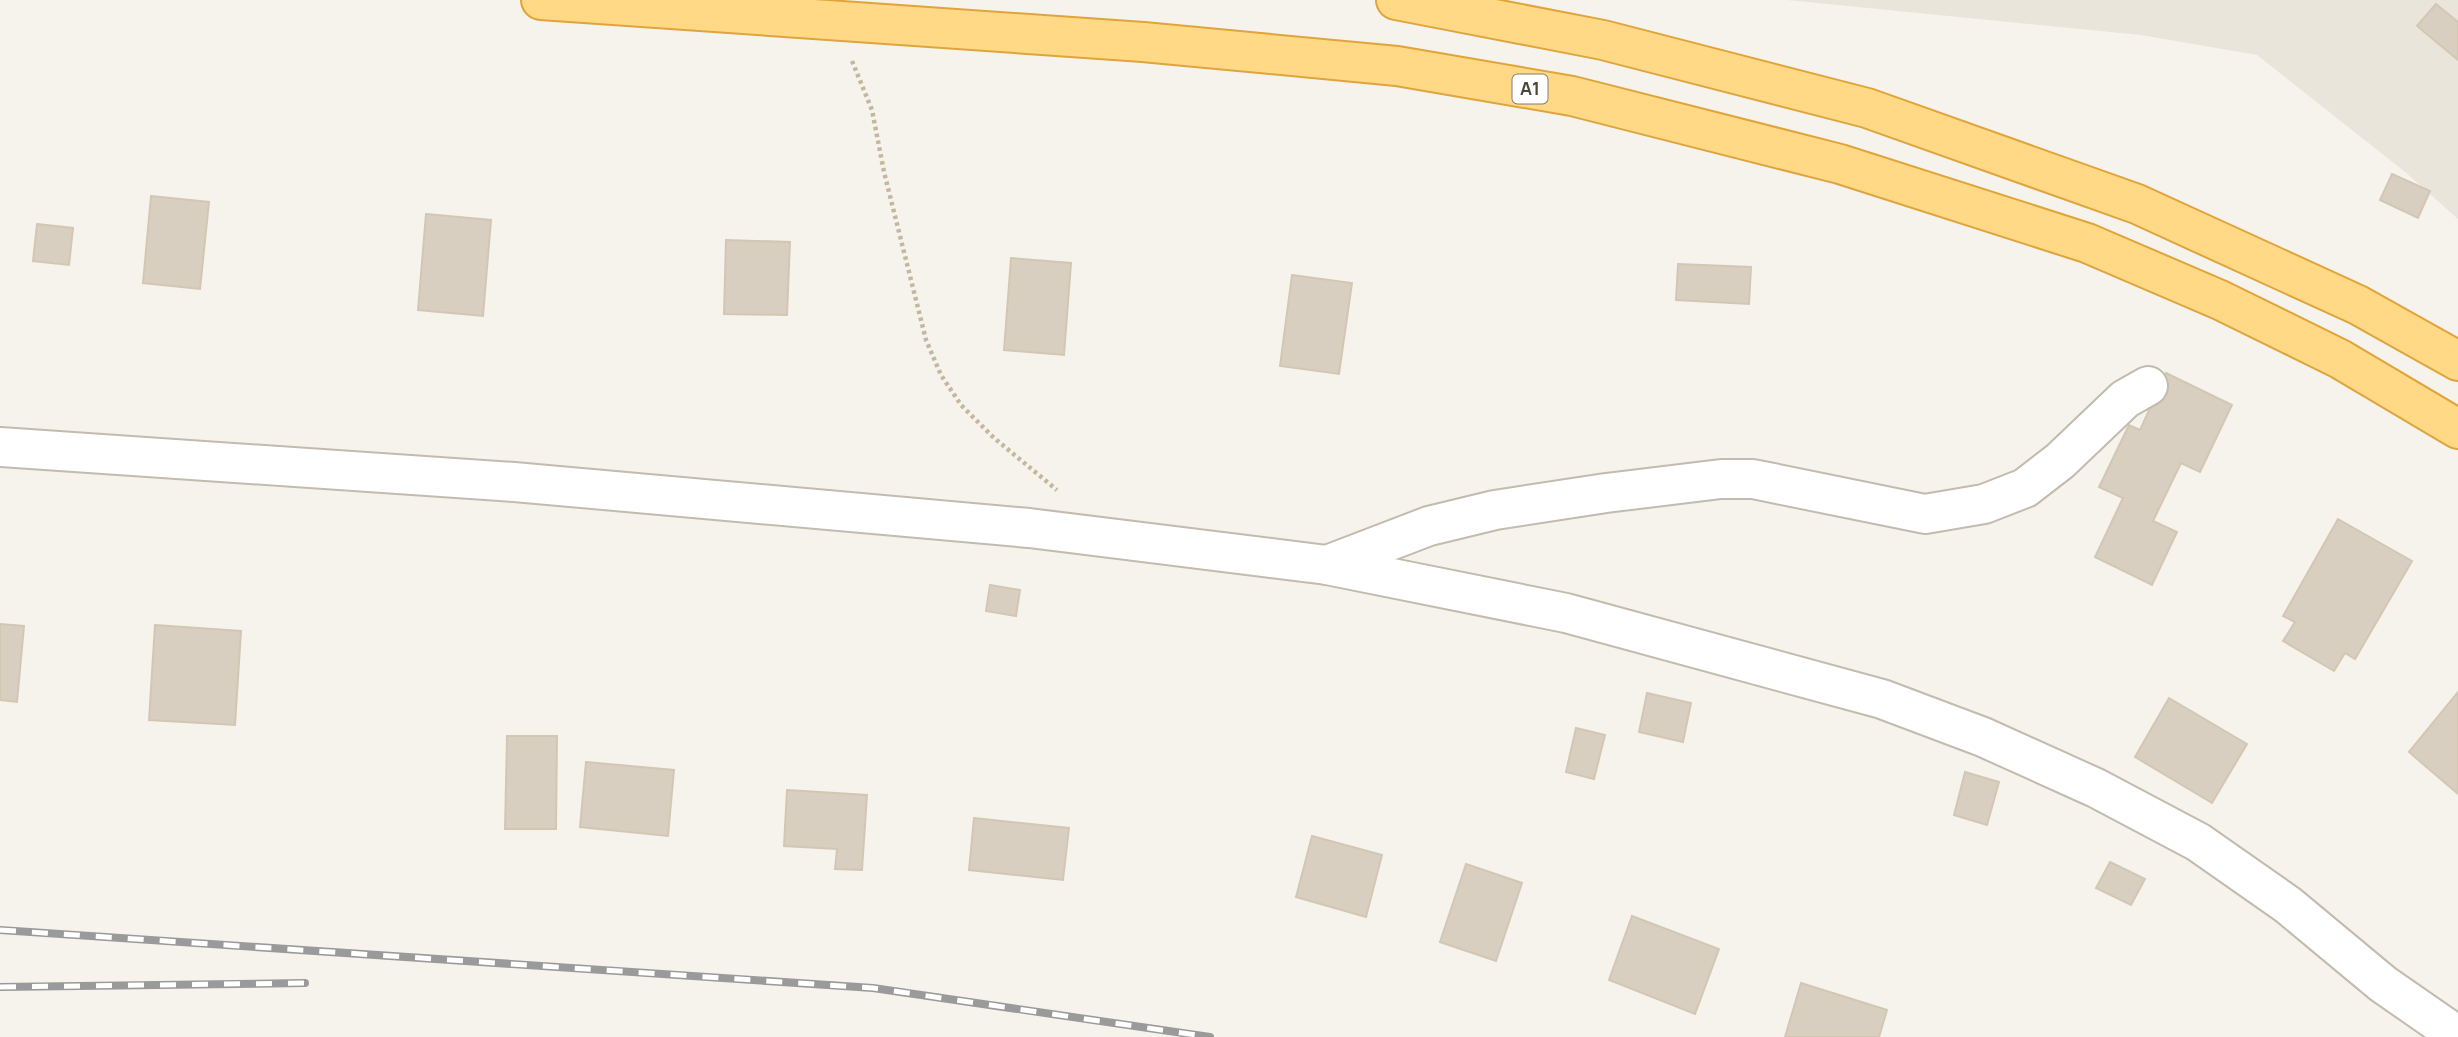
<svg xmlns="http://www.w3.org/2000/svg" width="2458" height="1037" font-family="Manrope,sans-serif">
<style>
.residential{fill:#eae5da}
.building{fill:#d8cfc1;stroke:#d3c7b4;stroke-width:2}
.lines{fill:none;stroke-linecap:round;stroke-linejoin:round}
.minor-casing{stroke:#c2bbae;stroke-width:42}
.trunk-casing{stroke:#e0a43c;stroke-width:42}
.path{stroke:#c4b79f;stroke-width:4.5;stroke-dasharray:3.5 3.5;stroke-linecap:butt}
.minor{stroke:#fff;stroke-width:38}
.trunk{stroke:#ffd985;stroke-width:38}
.rail-casing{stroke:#9a9a9a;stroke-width:8}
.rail{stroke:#fff;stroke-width:5;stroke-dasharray:16;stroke-linecap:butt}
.labels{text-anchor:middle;stroke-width:7;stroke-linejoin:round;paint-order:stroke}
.shield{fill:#fff;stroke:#817c74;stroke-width:2}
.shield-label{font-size:18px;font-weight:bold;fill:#4b4439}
</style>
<rect width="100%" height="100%" fill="#f6f3ec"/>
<!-- residential -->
<path class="residential" d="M1787 0H2458V219L2404 171 2257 55 2141 35Z"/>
<!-- building -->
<g class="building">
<path d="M2436 4 2458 22V60L2417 26Z"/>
<path d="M2392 174 2430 191 2418 218 2380 200Z"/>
<path d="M151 196 209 202 200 289 143 283Z"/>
<path d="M426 214 491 220 483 316 418 310Z"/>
<path d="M37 224 73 228 69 265 33 261Z"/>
<path d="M726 240 790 242 787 315 724 314Z"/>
<path d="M1011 258 1071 263 1064 355 1004 350Z"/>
<path d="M1678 264 1751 267 1749 304 1676 300Z"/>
<path d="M1292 275 1352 283 1339 374 1280 366Z"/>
<path d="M2166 373 2232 405 2200 472 2181 463 2153 521 2177 532 2152 585 2095 557 2123 498 2099 487 2129 425 2140 430Z"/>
<path d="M2338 519 2412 561 2355 659 2345 653 2334 671 2283 641 2295 622 2283 616Z"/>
<path d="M990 585 1020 590 1016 616 986 611Z"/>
<path d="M0 624 24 626 17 702 0 700Z"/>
<path d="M155 625 241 631 235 725 149 720Z"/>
<path d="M2458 692V794L2409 752Z"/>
<path d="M1647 693 1691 703 1683 742 1639 732Z"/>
<path d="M2169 698 2247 744 2212 803 2135 757Z"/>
<path d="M1576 728 1605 735 1594 779 1566 772Z"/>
<path d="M507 736H557L556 829H505Z"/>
<path d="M586 762 674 770 668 836 580 827Z"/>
<path d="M1965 772 1999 782 1987 825 1954 815Z"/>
<path d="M787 790 867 795 862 870 835 869 837 849 784 846Z"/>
<path d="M974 818 1069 828 1063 880 969 870Z"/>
<path d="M1312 836 1382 855 1366 917 1296 897Z"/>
<path d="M2110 862 2145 879 2131 905 2096 888Z"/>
<path d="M1466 864 1522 883 1496 961 1440 942Z"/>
<path d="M1632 916 1719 949 1695 1014 1609 980Z"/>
<path d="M1801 983 1887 1010 1879 1037H1785Z"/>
</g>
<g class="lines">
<defs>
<g id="minor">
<path d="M0 447 514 482 1029 528 1327 565 1566 613 1882 699 1983 737 2096 788 2198 842 2288 905 2383 984 2458 1036"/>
<path d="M1327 565 1429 526 1495 510 1606 493 1721 479H1753L1925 514 1984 504 2025 488 2060 461 2125 399 2148 386"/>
</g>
<g id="trunk">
<path d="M541 0 1143 42 1397 66 1572 96 1840 164 2087 243 2220 300 2340 359 2458 429"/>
<path d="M1396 0 1603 40 1867 108 2137 204 2358 305 2458 361"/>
</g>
</defs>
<!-- minor casing -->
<use href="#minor" class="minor-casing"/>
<!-- trunk casing -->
<use href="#trunk" class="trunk-casing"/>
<!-- path -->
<path class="path" d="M852 61 872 110 884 172 926 340 941 375 961 405 994 438 1057 490"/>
<!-- minor -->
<use href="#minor" class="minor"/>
<!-- trunk -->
<use href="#trunk" class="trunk"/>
<defs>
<g id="rail">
<path d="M0 930 873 988 1210 1037"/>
<path d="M0 987 305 983"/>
</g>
</defs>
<!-- rail casing -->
<use href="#rail" class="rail-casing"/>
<!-- rail -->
<use href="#rail" class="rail"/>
</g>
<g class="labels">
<!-- shield labels -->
<rect class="shield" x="1512.5" y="74.5" width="35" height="29" rx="5"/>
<g class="shield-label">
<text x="1530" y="95">A1</text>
</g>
</g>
</svg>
